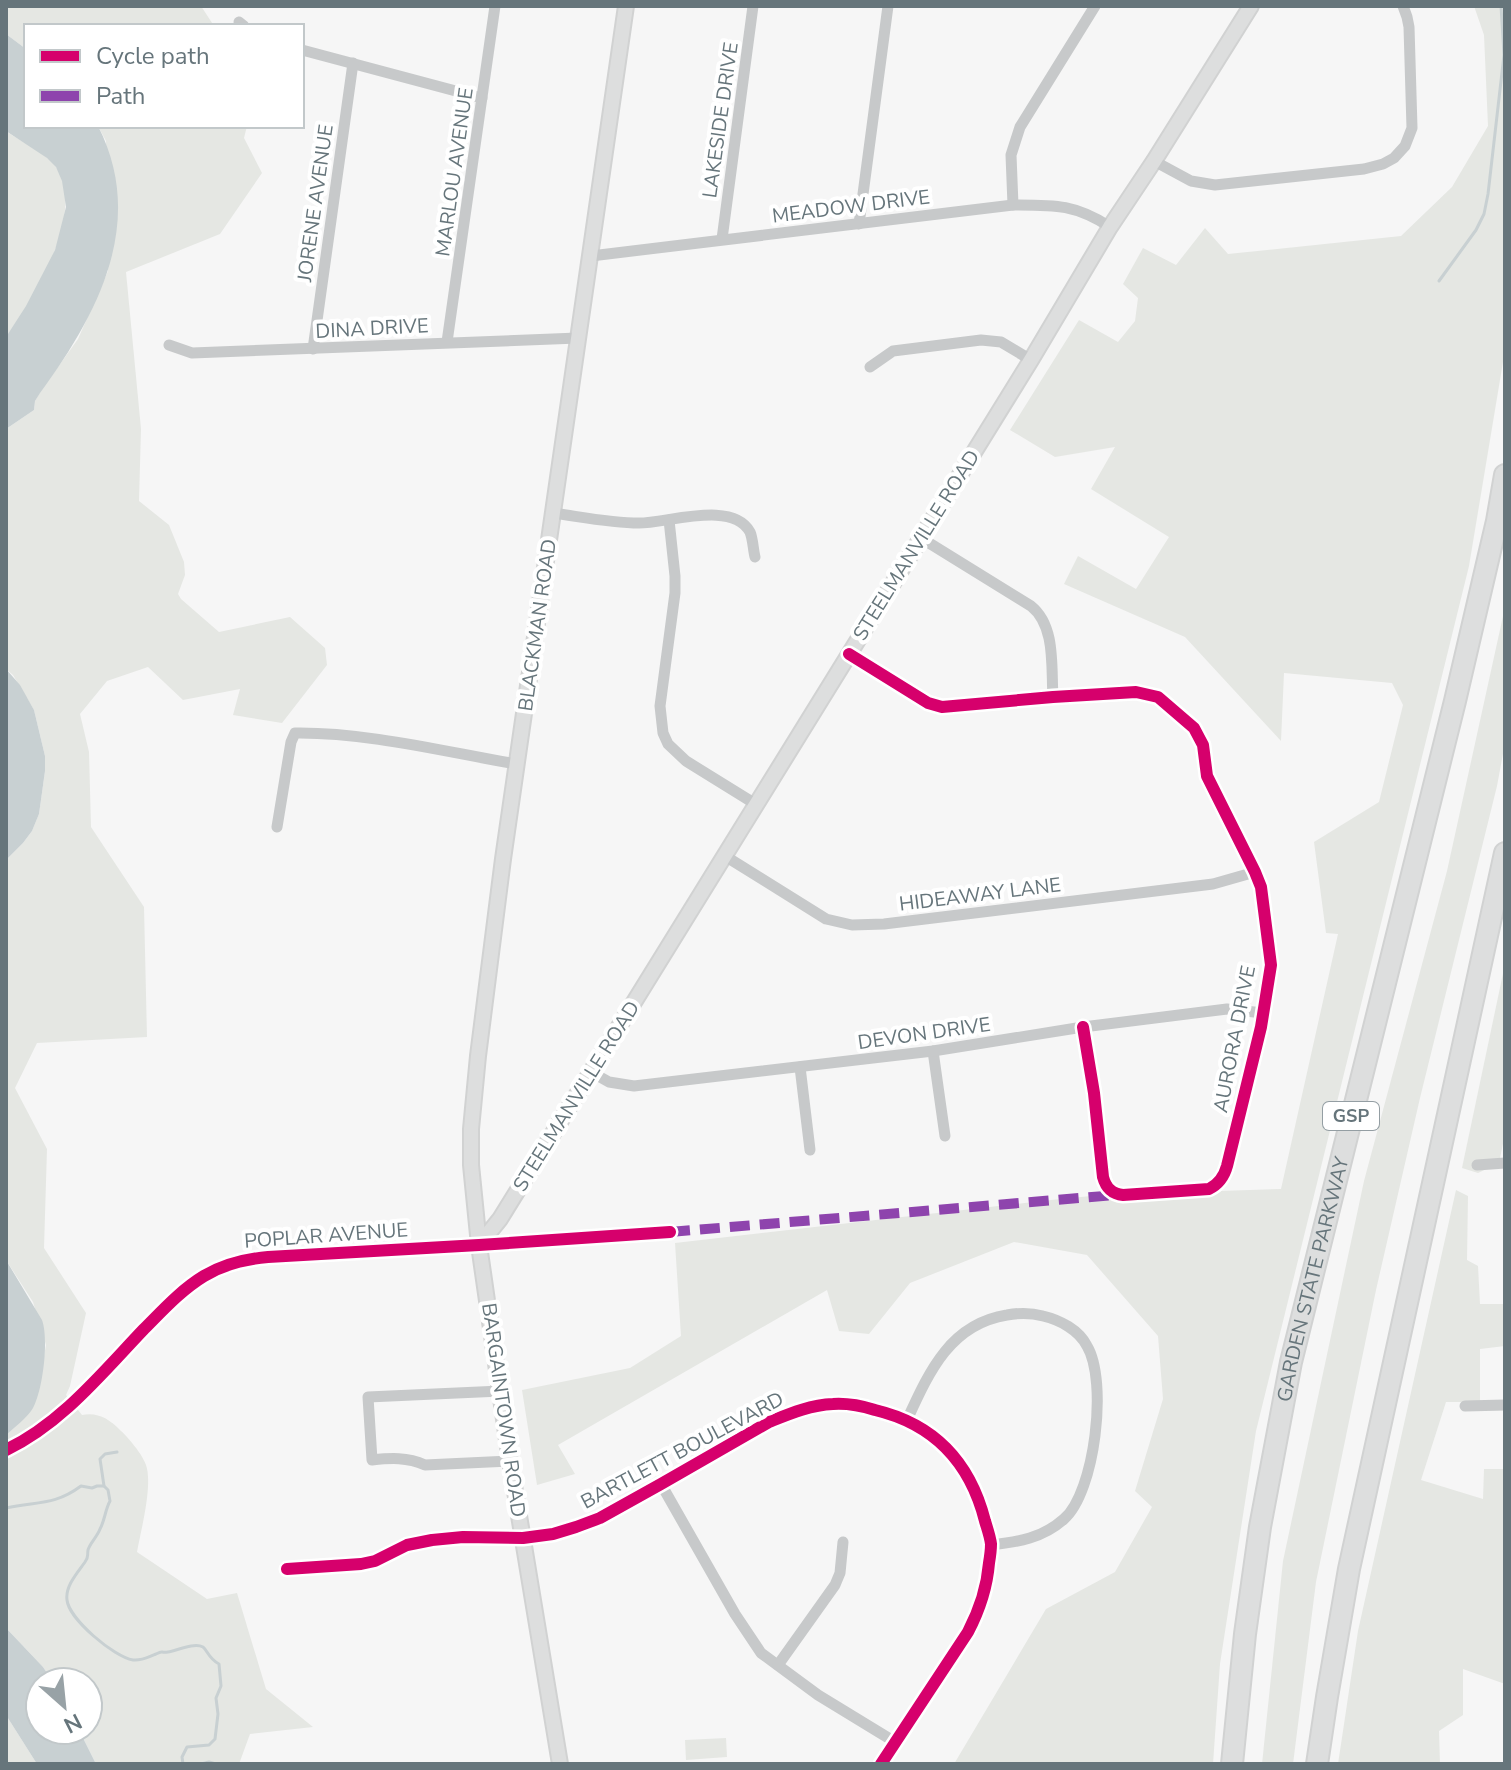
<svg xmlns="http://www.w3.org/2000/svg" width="1511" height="1770" font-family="'Nunito Sans',sans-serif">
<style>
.green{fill:#e5e7e3}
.water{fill:#c8d0d2}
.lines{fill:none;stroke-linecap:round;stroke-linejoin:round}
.stream{stroke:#c8d0d2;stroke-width:3}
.secondary-casing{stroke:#d1d2d2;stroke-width:18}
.highway-casing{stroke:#d1d2d2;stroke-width:24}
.street{stroke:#c7c9ca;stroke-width:11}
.secondary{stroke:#dddede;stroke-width:14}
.highway{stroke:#dddede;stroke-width:20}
.quiet{stroke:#8e44ad;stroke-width:10;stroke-dasharray:20 10;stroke-linecap:butt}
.cycleway-casing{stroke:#fff;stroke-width:17}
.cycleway{stroke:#d6006c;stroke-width:12}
.labels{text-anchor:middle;stroke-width:8;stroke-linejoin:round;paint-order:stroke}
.shield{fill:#fff;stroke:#949ea3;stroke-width:2}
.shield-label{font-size:18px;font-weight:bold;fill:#66757b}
.street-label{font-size:20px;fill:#66757b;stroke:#fff}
</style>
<rect width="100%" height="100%" fill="#f6f6f6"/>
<!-- green -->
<g class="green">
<path d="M6 6H201L214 26H26V49L6 34Z"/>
<path d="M1474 6H1505V333L1503 362 1469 566 1256 1431 1220 1664 1213 1764H954L1046 1609 1115 1572 1152 1507 1135 1491 1163 1399 1158 1336 1087 1255 1014 1242 910 1283 869 1334 839 1331 827 1290 558 1445 575 1474 537 1485 522 1390 630 1368 681 1336 675 1243 1051 1200 1101 1195 1281 1189 1338 934 1326 933 1314 842 1379 802 1403 705 1392 683 1284 673 1281 741 1185 637 1064 584 1078 556 1136 589 1169 537 1091 489 1115 447 1055 457 1010 430 1079 320 1118 342 1135 321 1138 298 1123 284 1143 248 1176 265 1205 228 1228 254 1401 236 1452 187 1488 126 1484 35Z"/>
<path d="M98 126H247L244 138 262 173 220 234 126 272 141 429 139 501 169 525 184 562 185 575 178 594 181 599 219 632 290 617 325 648 327 665 282 723 233 715 240 689 183 700 148 667 107 681 80 714 89 752 91 827 144 907 147 1037 37 1043 15 1088 47 1149 44 1248 86 1313 70 1386 66 1395 82 1415C98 1412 109 1419 120 1430 128 1437 143 1455 146 1465 153 1485 141 1530 137 1552L207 1599 237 1593 266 1689 313 1727 250 1734 239 1764H208L206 1761 193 1764H96L79 1730H88V1682H53L43 1667 6 1628V1435L24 1418 36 1400 46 1345 33 1302 6 1260V860L23 843 32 831 39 814 45 771V756L34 710 13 675 6 669V429L34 410 35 401 40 392 78 339 108 271 106 141Z"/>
<path d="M6 131C20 141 47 154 56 167 87 213 34 299 6 337Z"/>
<path d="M1505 607V743L1497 786 1420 1098 1376 1290 1316 1582 1293 1764H1262L1283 1561 1364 1181 1447 871Z"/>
<path d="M1505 964V1134L1499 1163 1478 1173 1462 1168Z"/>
<path d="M1456 1190 1468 1196 1467 1260 1478 1266 1480 1304H1505V1346L1480 1349V1402H1446L1421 1480 1483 1499 1484 1469H1505L1503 1524 1505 1525V1684L1463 1669V1715L1439 1731 1440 1764H1338L1358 1631Z"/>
<path d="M6 1715 37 1764H6Z"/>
<path d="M726 1738 727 1757 686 1760 685 1740Z"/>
</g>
<!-- water -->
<g class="water">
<path d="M6 34 26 49V126H98C147 222 98 314 40 393L35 401 34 410 6 429V337L26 306 55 250 66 207 62 181 56 167 47 158 6 131Z"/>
<path d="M6 669 20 685 34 710 45 756V771L39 814 32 831 23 843 6 860Z"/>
<path d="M6 1260 42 1320C49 1339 43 1390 33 1408 27 1418 15 1427 6 1435Z"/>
<path d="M6 1628 43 1667 53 1682H40V1730H79L96 1764H37L6 1715Z"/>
</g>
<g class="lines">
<!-- stream -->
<g class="stream">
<path d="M1439 281 1476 230 1484 214 1488 194 1504 55 1501 6"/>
<path d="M117 1452 105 1454 100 1459 104 1486 108 1490 110 1501C105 1510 105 1520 100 1529 97 1537 90 1543 88 1550 87 1557 89 1556 85 1562 78 1572 65 1586 67 1600 69 1619 114 1657 133 1660 142 1661 148 1657 156 1654 164 1650 159 1653 168 1652 176 1651 194 1642 203 1647 207 1650 209 1659 219 1664L221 1686 216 1698 218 1714 215 1739 209 1745 187 1747 182 1757 183 1764"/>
<path d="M6 1508C37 1501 54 1506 81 1486L92 1488 97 1486H104"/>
<path d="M200 1764 209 1762 216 1764"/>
</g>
<defs>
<g id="secondary">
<path d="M479 1245 500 1219 1031 360 1110 227 1154 161 1251 6"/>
<path d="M560 1764 510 1461 479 1245 471 1165V1129L478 1056 503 859 626 6"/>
</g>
<g id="highway">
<path id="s1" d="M1232 1764 1245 1634 1260 1527 1291 1362 1455 701 1497 521 1505 475"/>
<path d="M1317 1764 1327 1697 1349 1569 1505 853"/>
</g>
</defs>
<!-- secondary casing -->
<use href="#secondary" class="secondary-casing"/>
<!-- highway casing -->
<use href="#highway" class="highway-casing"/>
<!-- street -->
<g class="street">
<path d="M239 22 244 26"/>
<path d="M302 50 482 98"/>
<path d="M1154 161 1191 181 1215 185 1364 169 1383 164 1394 158 1405 146 1412 128 1409 27 1407 17 1403 6"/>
<path d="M1013 205 1011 155 1020 127 1095 6"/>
<path d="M859 224 888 6"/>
<path d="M722 239 753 6"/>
<path d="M591 256 1013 205C1054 205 1075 204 1110 227"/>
<path d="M447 342 495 6"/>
<path d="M169 345 192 353 578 338"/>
<path d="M313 349 353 63"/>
<path d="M870 367 893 351 981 340 1001 342 1031 360"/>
<path d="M553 513C582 517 611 523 639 523 668 523 733 500 750 532 753 539 753 549 755 557"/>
<path d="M669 520 675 576V593L660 706 663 733 668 744 686 761 757 805"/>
<path d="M921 538 1031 606C1056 626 1051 667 1053 697"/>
<path d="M849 654 928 703 942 707 1053 697 1136 692 1158 697 1194 728 1203 745 1207 776 1255 872 1261 887 1271 965 1261 1027 1227 1166C1224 1177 1219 1184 1209 1189L1123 1195C1112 1194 1106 1188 1103 1177L1094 1093 1083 1027"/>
<path d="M277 827 291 742 295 733C365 732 446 752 516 764"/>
<path d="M725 856 826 919 852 925 884 924 1213 884 1255 872"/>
<path d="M933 1051 945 1136"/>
<path d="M800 1067 810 1150"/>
<path d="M591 1072 609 1082 634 1086 933 1051 1083 1027 1227 1009 1263 1013"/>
<path d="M1477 1165 1505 1163"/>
<path d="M501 1391 368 1397 372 1460C391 1458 407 1457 425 1465L510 1461"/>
<path d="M1465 1406 1505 1405"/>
<path d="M907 1420C929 1372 950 1324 1007 1315 1018 1313 1032 1313 1043 1316 1060 1320 1079 1330 1087 1346 1108 1381 1095 1492 1064 1519 1043 1538 1018 1542 991 1545"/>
<path d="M6 1450C62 1423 102 1373 144 1329 163 1310 181 1290 204 1276 224 1264 245 1259 268 1257L479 1245 670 1232"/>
<path d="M661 1484 735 1614 761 1653 818 1695 895 1742"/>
<path d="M287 1569 361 1564 375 1561 407 1545 432 1540 463 1537 523 1538 553 1534 576 1527 600 1518 661 1484 769 1422C789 1414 810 1405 833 1404 847 1403 862 1406 875 1410 934 1424 970 1462 985 1521 987 1528 990 1536 991 1544 991 1550 990 1557 989 1563 987 1588 980 1609 968 1632L881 1764"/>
<path d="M778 1665 835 1585 840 1573 843 1542"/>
</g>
<!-- secondary -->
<use href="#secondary" class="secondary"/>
<!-- highway -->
<use href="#highway" class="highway"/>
<!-- quiet -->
<path class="quiet" d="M670 1232 1116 1195"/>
<defs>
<g id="cycleway">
<path d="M849 654 928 703 942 707 1053 697 1136 692 1158 697 1194 728 1203 745 1207 776 1255 872 1261 887 1271 965 1261 1027 1227 1166C1224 1177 1219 1184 1209 1189L1123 1195C1112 1194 1106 1188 1103 1177L1094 1093 1083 1027"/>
<path d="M6 1450C62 1423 102 1373 144 1329 163 1310 181 1290 204 1276 224 1264 245 1259 268 1257L479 1245 670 1232"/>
<path d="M287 1569 361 1564 375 1561 407 1545 432 1540 463 1537 523 1538 553 1534 576 1527 600 1518 661 1484 769 1422C789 1414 810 1405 833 1404 847 1403 862 1406 875 1410 934 1424 970 1462 985 1521 987 1528 990 1536 991 1544 991 1550 990 1557 989 1563 987 1588 980 1609 968 1632L881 1764"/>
</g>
</defs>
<!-- cycleway casing -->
<use href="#cycleway" class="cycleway-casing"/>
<!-- cycleway -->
<use href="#cycleway" class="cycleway"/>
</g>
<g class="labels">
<!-- shield labels -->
<rect class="shield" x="1323" y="1102" width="56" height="28" rx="6"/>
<g class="shield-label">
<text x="1351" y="1122">GSP</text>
</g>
<!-- street labels -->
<g class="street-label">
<text transform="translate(720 120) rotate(-82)" y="7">LAKESIDE DRIVE</text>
<text transform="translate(454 172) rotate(-82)" y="7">MARLOU AVENUE</text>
<text transform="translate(315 203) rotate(-82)" y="7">JORENE AVENUE</text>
<text transform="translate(851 206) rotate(-7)" y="7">MEADOW DRIVE</text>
<text transform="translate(372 328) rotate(-3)" y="7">DINA DRIVE</text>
<text transform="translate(916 545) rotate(-58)" y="7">STEELMANVILLE ROAD</text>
<text transform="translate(537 625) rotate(-82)" y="7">BLACKMAN ROAD</text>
<text transform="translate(980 894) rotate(-7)" y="7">HIDEAWAY LANE</text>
<text transform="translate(924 1033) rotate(-8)" y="7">DEVON DRIVE</text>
<text transform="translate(1234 1039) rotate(-79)" y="7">AURORA DRIVE</text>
<text transform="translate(576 1096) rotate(-58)" y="7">STEELMANVILLE ROAD</text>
<text transform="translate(326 1235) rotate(-4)" y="7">POPLAR AVENUE</text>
<text dy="7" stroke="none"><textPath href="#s1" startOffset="492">GARDEN STATE PARKWAY</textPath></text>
<text transform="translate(504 1410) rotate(82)" y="7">BARGAINTOWN ROAD</text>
<text transform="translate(682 1450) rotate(-28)" y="7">BARTLETT BOULEVARD</text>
</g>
</g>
<!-- border -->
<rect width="1511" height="1770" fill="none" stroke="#66757b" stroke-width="16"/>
<!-- legend -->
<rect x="24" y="24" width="280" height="104" fill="#ffffff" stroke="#c2c8ca" stroke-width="2"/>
<rect x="40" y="50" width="40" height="12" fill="#d6006c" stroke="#c2c8ca" stroke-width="2"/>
<text x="96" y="64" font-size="24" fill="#66757b">Cycle path</text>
<rect x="40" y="90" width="40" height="12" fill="#8e44ad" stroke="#c2c8ca" stroke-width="2"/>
<text x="96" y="104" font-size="24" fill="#66757b">Path</text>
<!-- north arrow -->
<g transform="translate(64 1706) rotate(153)"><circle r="38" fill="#ffffff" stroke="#c2c8ca" stroke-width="2"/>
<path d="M0-6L14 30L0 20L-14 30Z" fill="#98a2a6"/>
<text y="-12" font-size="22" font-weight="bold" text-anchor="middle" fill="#66757b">N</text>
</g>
</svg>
